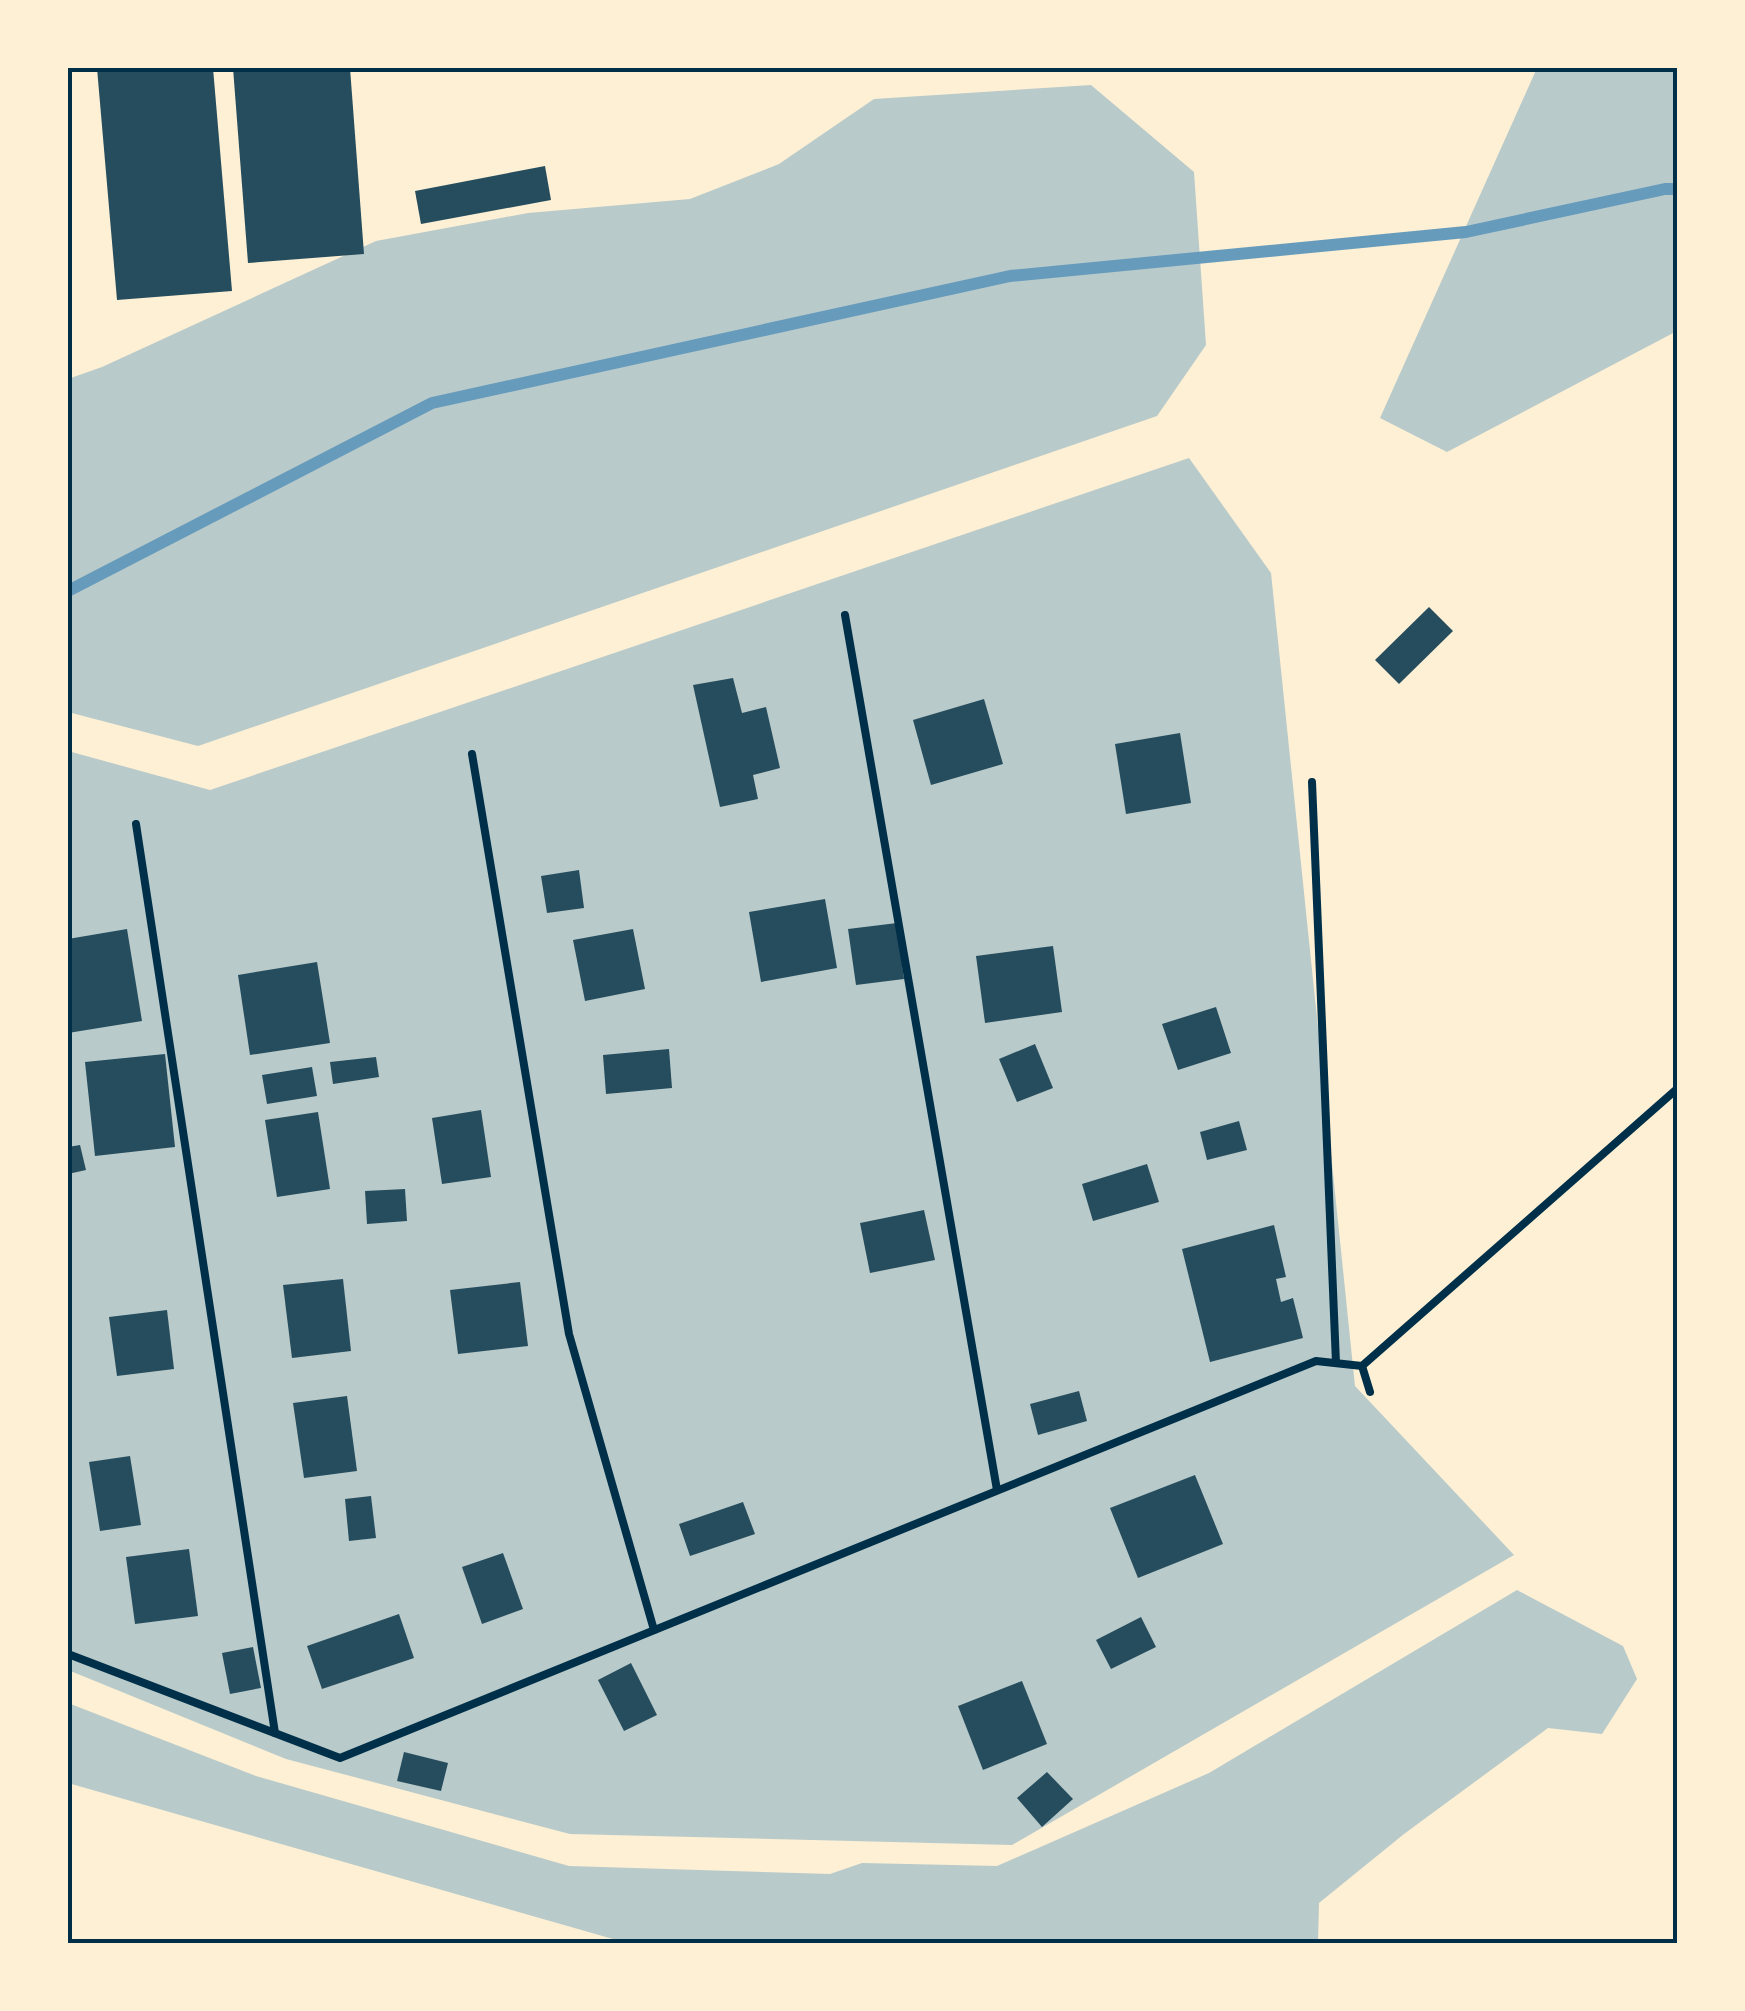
<svg xmlns="http://www.w3.org/2000/svg" width="1745" height="2011" font-family="Montserrat,sans-serif">
<style>
.green{fill:#b9caca}
.lines{fill:none;stroke-linecap:round;stroke-linejoin:round}
.stream{stroke:#669bbc;stroke-width:12}
.building{fill:#264d5e}
.service{stroke:#003049;stroke-width:8}
.neatline{fill:none;stroke:#003049;stroke-width:4}
</style>
<rect width="100%" height="100%" fill="#fdf0d5"/>
<!-- green -->
<g class="green">
<path d="M1537 68H1677V331L1447 452 1380 418Z"/>
<path d="M1091 85 1194 172 1206 345 1157 416 198 746 68 712V379L102 367 376 241 528 213 690 199 779 164 874 99Z"/>
<path d="M1189 458 1271 573 1355 1386 1514 1555 1012 1845 570 1834 286 1759 68 1670V751L210 790Z"/>
<path d="M1517 1590 1623 1646 1637 1679 1602 1734 1548 1728 1404 1834 1319 1903 1318 1943H627L68 1783V1703L256 1776 569 1866 830 1874 862 1863 997 1866 1209 1773Z"/>
</g>
<g class="lines">
<!-- stream -->
<path class="stream" d="M68 591 432 403 1010 276 1466 232 1665 189H1678"/>
</g>
<!-- building -->
<g class="building">
<path d="M97 68H213L232 291 117 300Z"/>
<path d="M233 68H350L364 254 248 263Z"/>
<path d="M545 166 551 200 421 224 415 191Z"/>
<path d="M1429 607 1453 631 1399 684 1375 660Z"/>
<path d="M733 678 742 713 766 707 780 768 753 775 758 799 720 807 693 685Z"/>
<path d="M984 699 1003 764 931 785 913 720Z"/>
<path d="M1180 733 1191 803 1126 814 1115 744Z"/>
<path d="M579 870 584 908 547 913 541 876Z"/>
<path d="M825 899 837 968 761 982 749 912Z"/>
<path d="M897 923 904 979 856 985 848 929Z"/>
<path d="M127 929 142 1021 68 1033V939Z"/>
<path d="M633 929 645 989 585 1001 573 940Z"/>
<path d="M1053 946 1062 1012 985 1023 976 956Z"/>
<path d="M317 962 330 1043 250 1055 238 975Z"/>
<path d="M1216 1007 1231 1053 1178 1070 1162 1024Z"/>
<path d="M1035 1044 1053 1088 1017 1102 999 1059Z"/>
<path d="M669 1049 672 1088 606 1094 603 1055Z"/>
<path d="M165 1054 175 1147 95 1156 85 1062Z"/>
<path d="M376 1057 379 1077 333 1084 330 1062Z"/>
<path d="M312 1067 317 1096 267 1104 262 1075Z"/>
<path d="M481 1110 491 1177 442 1184 432 1118Z"/>
<path d="M318 1112 330 1189 277 1197 265 1120Z"/>
<path d="M1239 1121 1247 1150 1207 1160 1200 1132Z"/>
<path d="M80 1145 86 1170 68 1174V1147Z"/>
<path d="M1147 1164 1159 1202 1093 1221 1082 1184Z"/>
<path d="M405 1189 407 1221 367 1224 365 1191Z"/>
<path d="M924 1210 935 1260 870 1273 860 1223Z"/>
<path d="M1274 1225 1286 1277 1276 1279 1281 1302 1293 1298 1303 1338 1210 1362 1182 1249Z"/>
<path d="M343 1279 351 1351 292 1358 283 1285Z"/>
<path d="M520 1282 528 1346 458 1354 450 1290Z"/>
<path d="M167 1310 174 1369 117 1376 109 1317Z"/>
<path d="M1079 1391 1087 1421 1038 1435 1030 1404Z"/>
<path d="M347 1396 357 1471 304 1478 293 1403Z"/>
<path d="M130 1456 141 1525 100 1531 89 1462Z"/>
<path d="M1195 1475 1223 1544 1138 1578 1110 1508Z"/>
<path d="M371 1496 376 1538 349 1541 345 1499Z"/>
<path d="M743 1502 755 1534 690 1556 679 1524Z"/>
<path d="M189 1549 198 1616 135 1624 126 1557Z"/>
<path d="M503 1553 523 1609 482 1624 462 1567Z"/>
<path d="M399 1614 414 1658 322 1689 307 1646Z"/>
<path d="M1141 1617 1156 1647 1111 1669 1096 1640Z"/>
<path d="M253 1647 261 1688 230 1694 222 1653Z"/>
<path d="M631 1663 657 1715 624 1731 598 1680Z"/>
<path d="M1022 1681 1047 1744 983 1770 958 1706Z"/>
<path d="M404 1752 448 1763 441 1791 397 1781Z"/>
<path d="M1047 1772 1073 1799 1042 1827 1017 1798Z"/>
</g>
<g class="lines">
<!-- service -->
<g class="service">
<path d="M845 615 997 1490"/>
<path d="M472 754 569 1334 654 1630"/>
<path d="M1312 782 1336 1363"/>
<path d="M136 824 275 1733"/>
<path d="M1362 1366 1678 1088"/>
<path d="M68 1654 340 1758 1316 1361 1362 1366 1370 1392"/>
</g>
</g>
<!-- border -->
<rect width="1745" height="2011" fill="none" stroke="#fdf0d5" stroke-width="140"/>
<rect x="70" y="70" width="1605" height="1871" class="neatline"/>
</svg>
